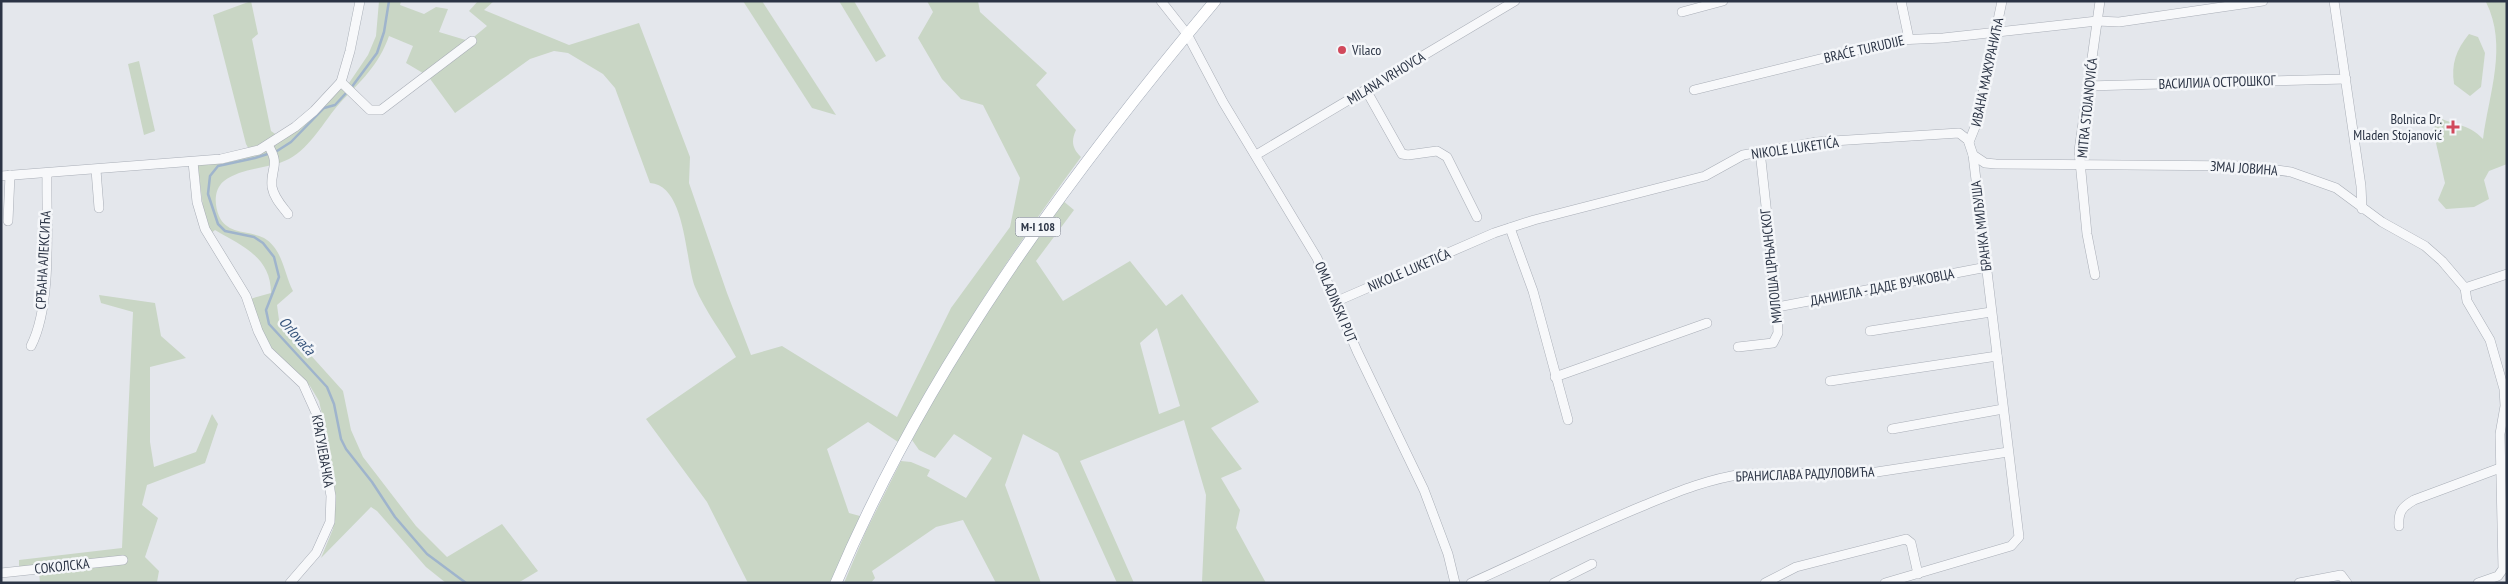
<svg xmlns="http://www.w3.org/2000/svg" width="2508" height="584" font-family="'PT Sans Narrow',sans-serif">
<style>
.green{fill:#c9d6c5;fill-rule:evenodd}
.lines{fill:none;stroke-linecap:round;stroke-linejoin:round}
.stream{stroke:#9fb4cc;stroke-width:2.5}
.minor-casing{stroke:#a9aeb7;stroke-width:10}
.major-casing{stroke:#a3abb8;stroke-width:12}
.minor{stroke:#f7f8fa;stroke-width:9}
.major{stroke:#fff;stroke-width:11}
.poi-dot{fill:#d1495b;stroke:#f4f6f9;stroke-width:2}
.labels{text-anchor:middle;stroke-width:5;stroke-linejoin:round;paint-order:stroke}
.shield{fill:#f4f6f9;stroke:#676e7b;stroke-width:1}
.shield-label{font-size:12px;font-weight:bold;fill:#2b3445}
.street-label{font-size:14px;fill:#2b3445;stroke:#f4f6f9}
.poi-label{font-size:14px;fill:#2b3445;stroke:#f4f6f9;text-anchor:start}
.water-label{font-size:15px;font-style:italic;fill:#34527a;stroke:#f4f6f9}
</style>
<rect width="100%" height="100%" fill="#e4e7ec"/>
<!-- green -->
<g class="green">
<path d="M251 1 258 34 252 39 271 131 281 138 332 93 349 83 368 55 376 36 379 1H401L400 5 424 14 436 7 448 9 439 32 469 41 487 26 469 11 478 1H494L484 10 569 45 639 23 690 157 689 183 727 293 751 355 782 346 897 417 951 308 1010 227 1020 178 983 105 961 99 942 79 918 38 933 12 927 1H978L980 12 1047 73 1036 85 1076 130C1071 141 1072 148 1081 157 1014 248 952 343 898 442L868 422 827 449 849 513 860 516 831 583H748L707 502 646 419 736 357C723 334 705 311 695 287 685 261 686 185 650 183L615 88 603 74 568 53 554 51 530 59 455 113 428 76 406 63 413 46 389 36C379 65 360 82 340 103 323 122 312 146 289 159 269 169 242 167 224 181 214 189 214 204 219 216 227 235 249 230 264 238 283 249 284 274 293 291L277 305 279 320 343 391 351 430 363 457 416 526 447 557 502 524 538 571 518 583H446L426 567 377 511 371 507 321 558 333 529 336 500 333 475 323 440 324 423 319 401 310 386 272 350 263 337 250 299 271 293C271 257 242 246 215 230L210 234 205 222 197 160 250 151 246 144 213 15Z"/>
<path d="M743 1H762L836 115 812 108Z"/>
<path d="M839 1H854L886 56 876 62Z"/>
<path d="M2472 1H2507V164L2489 171 2484 180 2489 199 2474 207 2446 209 2438 200 2445 183 2434 134 2436 116C2454 126 2468 123 2483 139 2489 93 2508 46 2486 2Z"/>
<path d="M2469 34 2478 37 2485 53 2481 87 2470 96 2454 84C2451 64 2456 50 2469 34Z"/>
<path d="M139 61 155 131 144 135 128 64Z"/>
<path d="M1062 200 1074 210 1036 261 1063 301 1130 261 1166 306 1182 294 1259 402 1211 428 1242 469 1221 478 1240 510 1236 528 1266 583 1202 582 1206 495 1184 420 1080 461 1134 583H1117L1058 453 1023 434 1005 485 1041 583H996L963 520 936 527 872 571 875 578 871 583H844L866 531 901 461 911 462 930 470 927 476 966 498 992 458 954 434 935 458 919 450 912 440C956 356 1010 279 1062 200ZM1157 328 1180 406 1159 414 1140 343Z"/>
<path d="M99 295 155 303 161 336 186 358 150 367V442L154 467 196 452 212 414 218 424 205 463 147 485 142 505 158 518 145 557 159 571 157 582 40 583 39 572 19 566V560L122 548 133 312 101 303Z"/>
</g>
<g class="lines">
<!-- stream -->
<g class="stream">
<path d="M351 88 377 53 384 32 389 1"/>
<path d="M347 92 335 105 324 108 291 142 277 151 255 158 218 166 210 176 208 194 218 224 225 231 254 237 263 243 274 257 279 277 266 310 269 324 327 387 334 404 341 439 346 449 372 482 395 517 427 554 466 583"/>
</g>
<defs>
<g id="minor">
<path d="M1161 1 1187 34 1223 102 1317 258 1357 351 1424 490 1448 554 1455 583"/>
<path d="M1901 1 1909 39"/>
<path d="M2334 1 2361 186 2362 209"/>
<path d="M1682 12 1723 1"/>
<path d="M341 82 370 110H381L472 41"/>
<path d="M2087 86 2346 79"/>
<path d="M1366 90 1402 154 1408 155 1437 151 1447 157 1477 217"/>
<path d="M1694 90 1897 40 1943 38 2097 21 2119 22 2263 1"/>
<path d="M1969 142 1977 122 2002 1"/>
<path d="M268 145C281 166 270 168 272 187 274 198 282 206 288 214"/>
<path d="M1256 155 1515 1"/>
<path d="M1973 155 1985 163 1996 164 2248 166 2291 172 2336 188 2382 222 2425 246 2442 261 2465 288 2507 274"/>
<path d="M193 162 197 202 205 229 246 296 258 331 268 351 303 384 317 415 331 496 330 522 316 553 290 583"/>
<path d="M96 170 99 208"/>
<path d="M1 176 221 159 259 150 295 127 314 111 341 82 350 51 360 1"/>
<path d="M8 221 10 175"/>
<path d="M1510 228 1533 291 1568 420"/>
<path d="M2095 275 2087 234 2079 151 2100 1"/>
<path d="M2465 288 2467 301 2490 340 2504 389 2505 406 2500 434 2503 569 2498 576 2478 583"/>
<path d="M1335 302 1494 233 1534 220 1705 176 1743 155 1817 142 1959 133 1968 140 1973 155 2019 537 2011 546 1885 583"/>
<path d="M1777 307 1987 267"/>
<path d="M1870 331 1991 312"/>
<path d="M31 346C53 303 46 222 47 173"/>
<path d="M1738 347 1773 343 1778 333 1777 307 1760 151"/>
<path d="M1555 377 1707 323"/>
<path d="M1830 381 1997 356"/>
<path d="M1892 429 2003 409"/>
<path d="M2399 526C2398 512 2402 507 2414 500L2500 468"/>
<path d="M1 573 123 560"/>
<path d="M1471 583C1529 557 1586 529 1645 505 1677 492 1708 479 1743 474L1870 473 2008 452"/>
<path d="M1554 583 1592 564"/>
<path d="M1765 583 1796 567 1906 539 1911 543 1918 574"/>
<path d="M2299 583 2341 575 2347 583"/>
</g>
<path id="major" d="M836 583C927 368 1066 179 1215 1"/>
</defs>
<!-- minor casing -->
<use href="#minor" class="minor-casing"/>
<!-- major casing -->
<use href="#major" class="major-casing"/>
<!-- minor -->
<use href="#minor" class="minor"/>
<!-- major -->
<use href="#major" class="major"/>
</g>
<!-- markers -->
<g class="poi-dot">
<circle cx="1342" cy="50" r="5"/>
<path d="M2450.5 119.5h5v5h5v5h-5v5h-5v-5h-5v-5h5z"/>
</g>
<g class="labels">
<!-- shield labels -->
<rect class="shield" x="1015.5" y="217.5" width="45" height="19" rx="4"/>
<g class="shield-label">
<text x="1038" y="231">M-I 108</text>
</g>
<!-- street labels -->
<g class="street-label">
<text transform="translate(1864 49) rotate(-13)" y="5">BRAĆE TURUDIJE</text>
<text transform="translate(1987 72) rotate(-78)" y="5">ИВАНА МАЖУРАНИЋА</text>
<text transform="translate(1386 78) rotate(-31)" y="5">MILANA VRHOVCA</text>
<text transform="translate(2217 82) rotate(-2)" y="5">ВАСИЛИЈА ОСТРОШКОГ</text>
<text transform="translate(2087 108) rotate(-84)" y="5">MITRA STOJANOVIĆA</text>
<text transform="translate(1795 148) rotate(-8)" y="5">NIKOLE LUKETIĆA</text>
<text transform="translate(2244 168) rotate(4)" y="5">ЗМАЈ ЈОВИНА</text>
<text transform="translate(1981 226) rotate(-97)" y="5">БРАНКА МИЉУША</text>
<text transform="translate(43 260) rotate(-87)" y="5">СРЂАНА АЛЕКСИЋА</text>
<text transform="translate(1771 266) rotate(-96)" y="5">МИЛОША ЦРЊАНСКОГ</text>
<text transform="translate(1409 270) rotate(-23)" y="5">NIKOLE LUKETIĆA</text>
<text transform="translate(1882 287) rotate(-11)" y="5">ДАНИЈЕЛА - ДАДЕ ВУЧКОВЦА</text>
<text transform="translate(1336 302) rotate(67)" y="5">OMLADINSKI PUT</text>
<text transform="translate(323 451) rotate(80)" y="5">КРАГУЈЕВАЧКА</text>
<text transform="translate(1805 474) rotate(-2)" y="5">БРАНИСЛАВА РАДУЛОВИЋА</text>
<text transform="translate(62 566) rotate(-6)" y="5">СОКОЛСКА</text>
</g>
<!-- poi labels -->
<g class="poi-label">
<text x="1352" y="55">Vilaco</text>
<text x="2442" y="124" text-anchor="end">Bolnica Dr.<tspan x="2442" dy="16">Mladen Stojanović</tspan></text>
</g>
<!-- water labels -->
<g class="water-label">
<text transform="translate(297 336) rotate(49)" y="5">Orlovača</text>
</g>
</g>
<!-- border -->
<rect width="2508" height="584" fill="none" stroke="#2b3445" stroke-width="5"/>
</svg>
